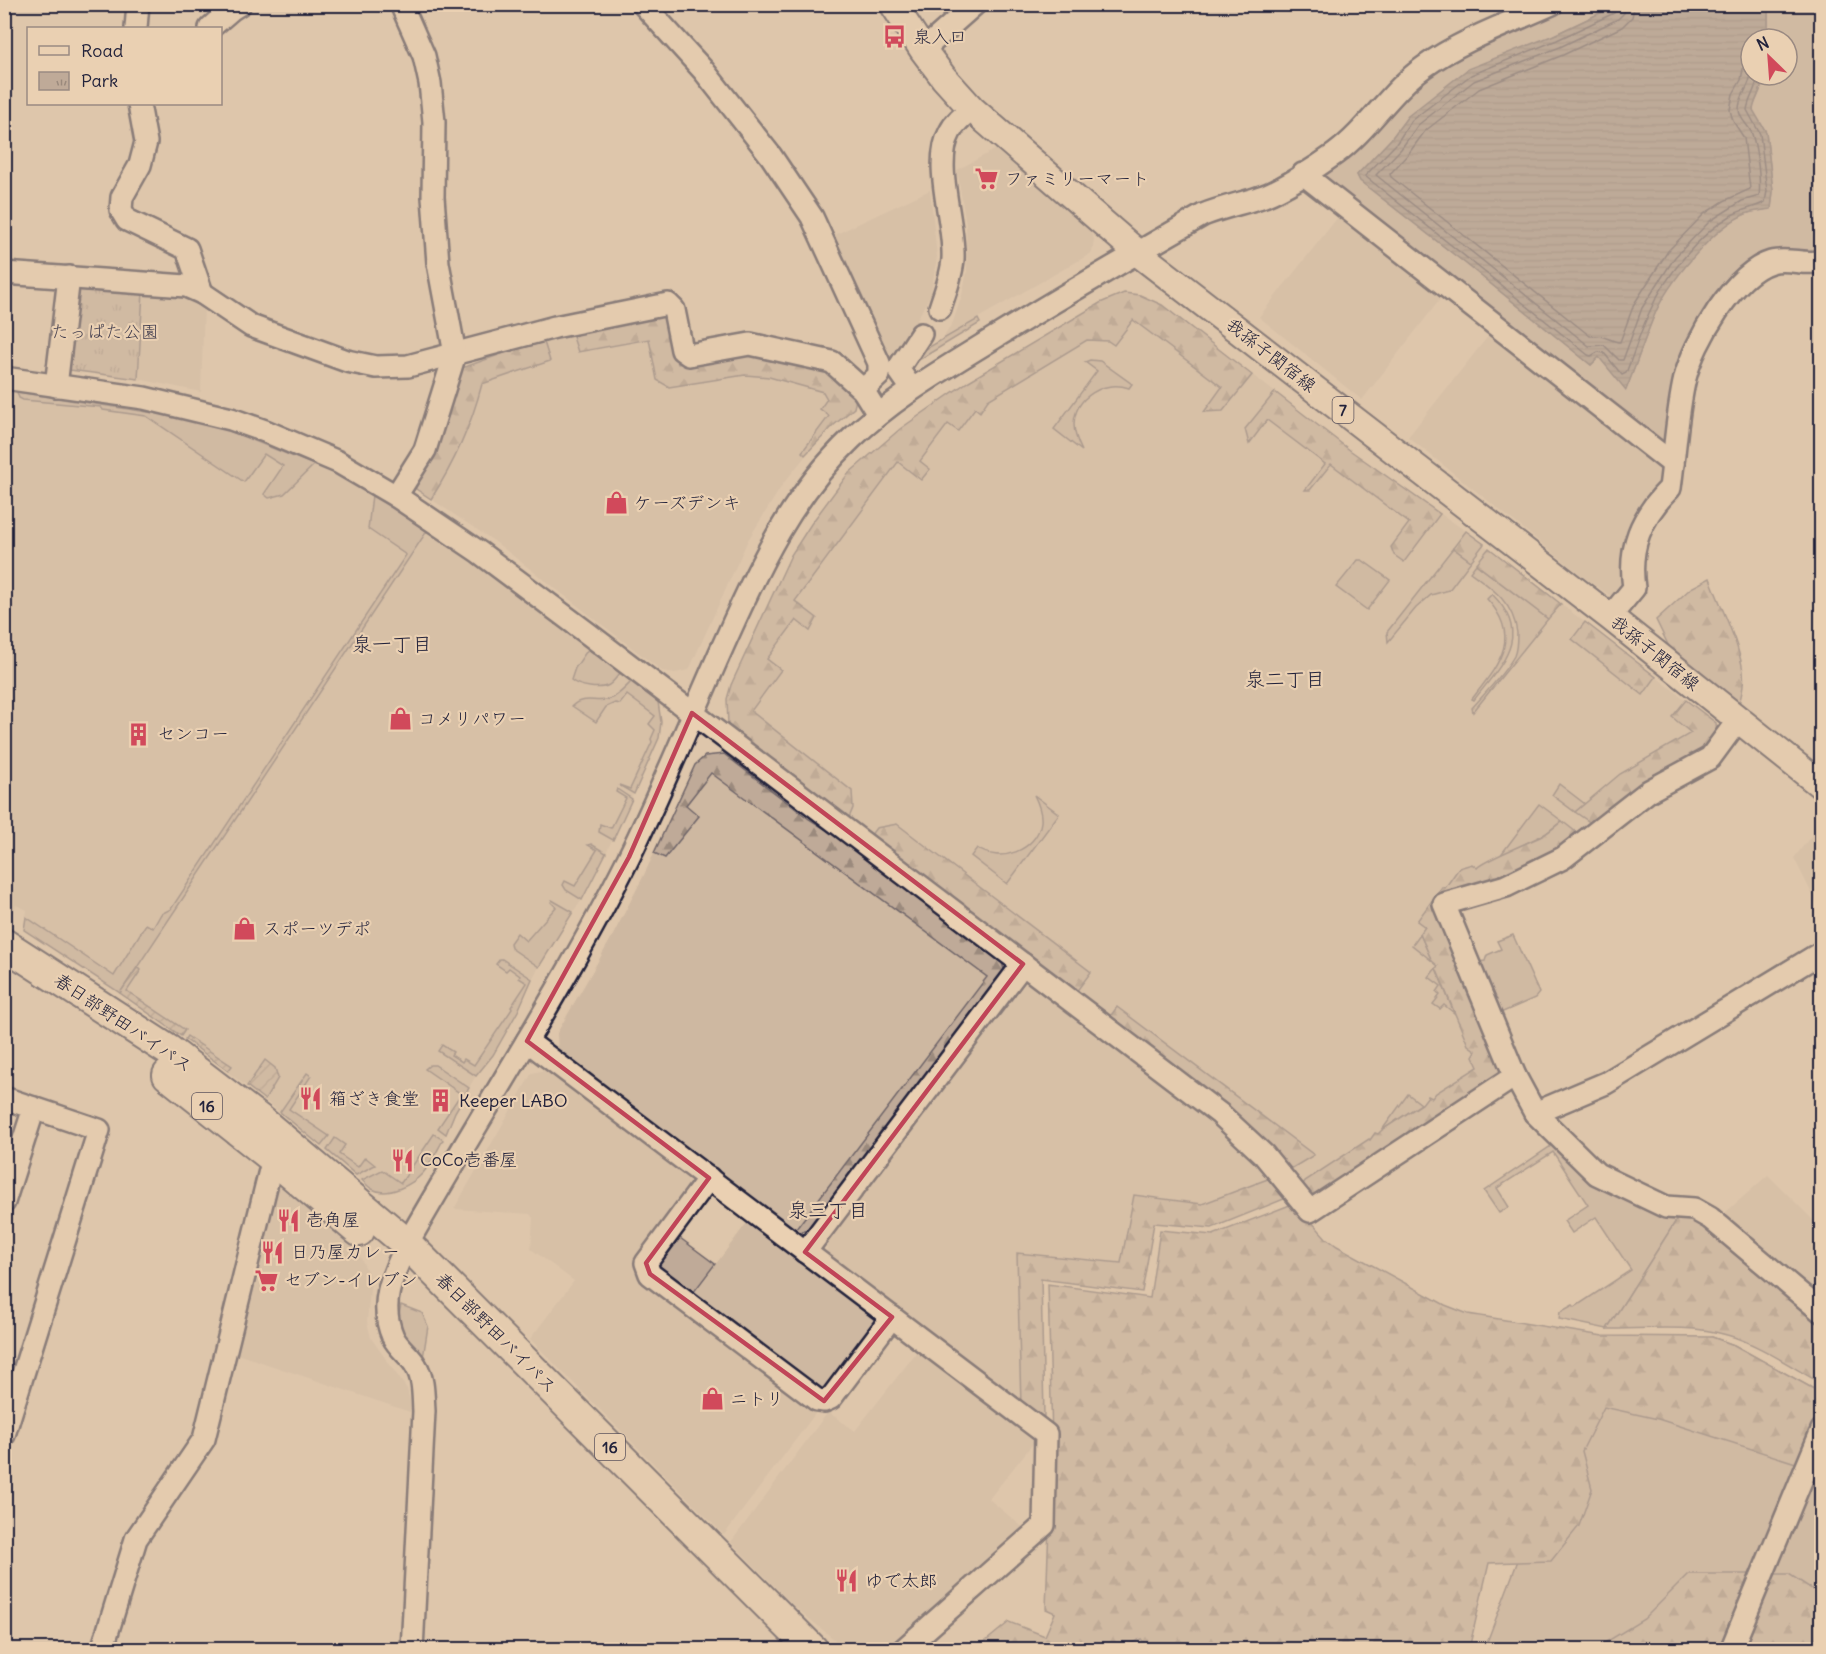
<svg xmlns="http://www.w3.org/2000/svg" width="1826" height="1654" font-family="Delius,'Klee One',sans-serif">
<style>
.built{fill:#ceb8a1}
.grass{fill:#bfaa98;stroke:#70666a;stroke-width:1.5}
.forest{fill:url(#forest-firs);stroke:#70666a;stroke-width:1.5}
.park{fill:url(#park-tufts);stroke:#70666a;stroke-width:1.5}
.garden{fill:url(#garden-furrows);stroke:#70666a;stroke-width:1.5}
.water{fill:url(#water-rules);stroke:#685f64;stroke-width:1.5}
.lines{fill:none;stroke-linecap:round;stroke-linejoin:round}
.shore{stroke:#504a57;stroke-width:1.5}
.minor-casing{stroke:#22223b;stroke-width:26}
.major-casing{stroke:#22223b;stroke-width:30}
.highway-casing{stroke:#22223b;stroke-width:34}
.minor{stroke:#ead0b2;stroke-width:21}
.major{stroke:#ead0b2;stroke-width:26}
.highway{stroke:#ead0b2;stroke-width:30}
.marked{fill:none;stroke:#c04558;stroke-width:4.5;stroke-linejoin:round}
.labels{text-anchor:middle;stroke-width:4.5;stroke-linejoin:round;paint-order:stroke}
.shield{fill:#ead0b2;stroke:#5e565f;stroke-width:1.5}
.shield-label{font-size:16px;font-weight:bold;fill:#22223b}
.poi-label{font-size:18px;fill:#22223b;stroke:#ead0b2;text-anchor:start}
.park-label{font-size:18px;fill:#413d4e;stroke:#ead0b2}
.street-label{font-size:18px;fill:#22223b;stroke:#ead0b2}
.neighbourhood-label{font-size:20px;fill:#22223b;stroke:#ead0b2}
</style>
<defs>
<pattern id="forest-firs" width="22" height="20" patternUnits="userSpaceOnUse" patternTransform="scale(1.5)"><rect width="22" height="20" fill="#bfaa98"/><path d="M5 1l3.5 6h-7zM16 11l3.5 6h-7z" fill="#9b8a7d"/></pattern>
<pattern id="park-tufts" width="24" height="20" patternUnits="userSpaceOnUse" patternTransform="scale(1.5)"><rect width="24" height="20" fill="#bfaa98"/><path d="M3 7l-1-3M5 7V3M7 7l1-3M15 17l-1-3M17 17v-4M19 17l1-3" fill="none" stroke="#9b8a7d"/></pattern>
<pattern id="garden-furrows" width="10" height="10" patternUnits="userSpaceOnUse" patternTransform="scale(1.5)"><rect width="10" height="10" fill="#bfaa98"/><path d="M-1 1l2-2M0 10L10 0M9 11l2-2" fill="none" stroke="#9b8a7d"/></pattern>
<pattern id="water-rules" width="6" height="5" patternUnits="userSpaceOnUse" patternTransform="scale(1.5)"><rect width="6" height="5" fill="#968780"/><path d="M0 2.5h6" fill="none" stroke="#7a6e6a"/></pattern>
</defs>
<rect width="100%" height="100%" fill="#dec6ab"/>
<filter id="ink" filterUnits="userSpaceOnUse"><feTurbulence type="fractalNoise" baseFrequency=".0167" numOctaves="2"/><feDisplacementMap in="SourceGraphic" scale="12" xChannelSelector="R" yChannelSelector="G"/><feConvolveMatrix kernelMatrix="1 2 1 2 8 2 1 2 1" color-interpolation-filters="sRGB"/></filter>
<g filter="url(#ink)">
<!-- built -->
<g class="built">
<path d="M998 148 1087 224 1094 239 1092 253 943 338 953 322 962 295 967 272 966 224 957 170Z"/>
<path d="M930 190 937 257 931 293 916 322 884 365 826 239Z"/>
<path d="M1342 212 1445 293 1362 400 1259 317Z"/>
<path d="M143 291 189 296 204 307 201 392 138 379Z"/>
<path d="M1124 293 1140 295 1162 305 1351 451 1467 532 1716 723 1560 853 1499 881 1434 899 1503 1070 1318 1199 828 802 728 726 727 699 731 685 773 591 791 555 811 524 848 474 900 429 969 381 1100 303Z"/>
<path d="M669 320 678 364 748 353 854 408 816 443 783 484 748 540 689 670 675 673 662 671 494 541 416 489 448 413 462 368 483 359 571 331Z"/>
<path d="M1493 330 1665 465 1661 486 1625 584 1618 596 1609 595 1585 578 1408 437Z"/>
<path d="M4 391 167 415 227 430 290 455 347 481 383 502 458 552 658 702 661 722 659 738 606 853 582 900 568 918 532 979 518 1011 493 1055 478 1072 455 1112 446 1134 425 1171 413 1182 392 1190 378 1191 371 1189 272 1106 185 1039 59 951 24 930 27 910 16 905 7 925 5 923Z"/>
<path d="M724 754 809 819 860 851 1001 958 799 1232 558 1053 557 1033 612 937 644 875 695 765 705 756Z"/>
<path d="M1821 823 1822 824 1821 912 1794 858Z"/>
<path d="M1033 982 1224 1129 1273 1177 1202 1204 1134 1195 1122 1263 1017 1253 1021 1406 827 1255 826 1242 1017 985Z"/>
<path d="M550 1069 693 1178 695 1187 633 1270 813 1407 815 1414 724 1535 530 1339 574 1281 531 1249 533 1218 530 1214 454 1209 532 1073Z"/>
<path d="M1768 1175 1821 1228V1308L1718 1219Z"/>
<path d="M275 1178 315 1211 359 1254 371 1280 367 1322 371 1338 407 1389 413 1413 228 1351Z"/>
<path d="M749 1220 879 1318 825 1394 691 1297Z"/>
<path d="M919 1349 1033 1436 1035 1441 989 1499 1026 1530 891 1649H846L795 1607 731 1542 828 1412 855 1431Z"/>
</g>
<!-- grass -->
<g class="grass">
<path d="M1569 5H1617L1554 35 1408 116 1391 139 1357 175 1360 181 1465 263 1591 365 1599 357 1626 389C1636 365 1644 340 1654 316 1667 283 1714 225 1748 213 1755 211 1764 210 1771 208L1773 191 1766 132 1752 110C1756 97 1763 89 1764 75H1787V39H1768V5H1820L1821 249 1816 255 1786 253 1721 295 1669 442 1660 445 1321 179V172L1427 70Z"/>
<path d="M978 319 980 323 917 361 924 350Z"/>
<path d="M1090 360 1100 361 1132 384 1129 388C1104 380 1075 397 1074 424 1074 434 1078 443 1082 451L1054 429 1097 371 1085 362Z"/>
<path d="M17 392 167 415 227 430 314 465 284 494 269 498 264 494 283 466 264 454 244 482 146 416 103 410 101 407 23 400 19 398Z"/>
<path d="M372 495 427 531 120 993 24 930 26 917 114 976 146 924 153 928 161 914 171 909 406 555 368 529Z"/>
<path d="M1453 548 1471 561 1449 590 1431 595 1416 608 1388 642 1387 632Z"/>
<path d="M1358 560H1362L1390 580 1367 610 1336 587Z"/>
<path d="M1476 564 1548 619 1473 712 1472 708C1485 693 1504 674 1514 656 1517 649 1517 641 1517 633 1514 603 1492 588 1470 572Z"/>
<path d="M1492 594C1534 636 1501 665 1474 700L1472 699C1498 665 1523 638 1487 599Z"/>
<path d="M588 649 620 673C617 677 613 682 609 685 600 690 579 687 571 680L575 668Z"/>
<path d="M631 682 658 702 661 722 659 738 634 794 619 785 630 789 652 742 651 739 655 730 649 724 655 716 627 695 620 704 615 703 606 707 596 722 572 706C582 696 594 702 606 700 616 698 624 689 631 682Z"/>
<path d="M1559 784 1585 804 1575 812 1552 795Z"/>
<path d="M617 789 632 799 613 840 599 832 600 824 611 828 626 798 616 792Z"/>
<path d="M1034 795 1059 814 1007 884 971 856 977 848C999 864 1037 851 1041 822 1042 813 1038 803 1034 795Z"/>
<path d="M1539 804 1562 821 1545 834 1500 856Z"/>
<path d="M591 844 606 853 582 900 566 890 563 885 565 881 575 886 597 850 588 845Z"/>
<path d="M552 900 573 912 539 967 511 948 510 943 517 933 526 941 556 907 551 902Z"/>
<path d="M1420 934 1432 961 1412 945Z"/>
<path d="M1513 935 1539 993 1535 998 1496 1015 1478 962 1485 961 1487 955 1501 949 1497 941Z"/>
<path d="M500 959H502L532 979 518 1011 493 1055 476 1076 438 1051 442 1045 453 1052 451 1055 462 1062 464 1059 474 1065 512 1009 511 1007 527 983 519 978 520 976 509 968 506 971 496 964Z"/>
<path d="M1436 968 1454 1013 1444 1005 1440 1009 1433 1004 1440 995 1437 992 1441 986 1429 977Z"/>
<path d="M430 1065H435L469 1088 455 1112 446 1134 438 1128 461 1094 425 1069Z"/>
<path d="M307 1073 311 1076 289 1109 329 1136 321 1146 280 1112Z"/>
<path d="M1408 1094 1421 1104 1382 1130Z"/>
<path d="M434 1134 443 1140C437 1151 431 1164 423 1173 413 1184 388 1198 372 1189 368 1187 365 1183 362 1180L382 1170 401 1183Z"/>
<path d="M335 1138 345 1145 339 1154 358 1167 365 1157 375 1165 356 1175 327 1150Z"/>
<path d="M1557 1142 1681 1213 1607 1329 1559 1319 1560 1312 1573 1305 1575 1307 1631 1270 1596 1217 1572 1233 1564 1221 1588 1205 1553 1152 1497 1188 1509 1207 1499 1213 1484 1191Z"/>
<path d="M676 1235 715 1264 690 1297 656 1270 655 1263Z"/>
<path d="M401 1305 422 1313 428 1326 423 1358C409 1343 394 1327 401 1305Z"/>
<path d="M1712 1337 1734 1345 1821 1393V1417L1729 1649 1484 1650 1536 1513 1586 1374Z"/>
<path d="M1821 1449V1649H1738Z"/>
</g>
<!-- forest -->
<g class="forest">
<path d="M1124 293 1140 295 1162 305 1252 375 1223 411 1204 412 1222 387 1133 320 1114 345 1108 341 1087 340 988 400 980 412 975 408 958 431 948 424 920 461 930 469 921 480 898 462 795 601 817 618 810 631 796 620 767 659 781 670 751 711 852 791 853 808 848 820 728 726 727 699 731 685 791 555 811 524 848 474 900 429 969 381 1100 303Z"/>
<path d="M663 314 669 320 678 364 748 353 832 372 837 375 856 399 854 408 834 425 805 455 802 452 829 416 820 409 827 399 823 392 769 377 745 375 669 387 657 380 649 339 578 352 571 331Z"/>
<path d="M538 341 544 342 550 361 482 384C471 426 455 462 431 499L416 489 413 482 438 439 462 368Z"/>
<path d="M1275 392 1351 451 1440 514 1404 562 1394 555 1391 547 1409 523 1331 464 1310 490H1305L1325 464 1267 420 1249 444 1245 429Z"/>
<path d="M1466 531 1484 544 1471 561 1453 548Z"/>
<path d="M1489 548 1561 604 1548 619 1476 564Z"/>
<path d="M1710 578C1721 608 1738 640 1743 671 1745 684 1741 696 1738 708L1674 657 1656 620 1691 588Z"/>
<path d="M1585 622 1656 677 1643 695 1572 639Z"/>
<path d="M1686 700 1716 723 1717 735 1705 752 1594 825 1575 812 1620 774 1691 733 1672 717Z"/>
<path d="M724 754 809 819 860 851 1001 958 1005 974 814 1229 799 1232 796 1229 987 977 711 773 686 805 699 816 665 858 654 853 695 765 705 756Z"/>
<path d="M1562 821 1581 836 1560 853 1499 881 1434 899 1503 1070 1500 1078 1311 1198 1302 1186 1305 1181 1369 1139 1370 1140 1375 1133 1378 1134 1382 1130 1422 1104 1428 1096 1432 1098 1436 1093 1478 1067 1473 1056 1476 1051 1468 1045 1436 968 1438 966 1432 961 1420 934 1425 927 1417 921 1442 887 1445 888 1459 868 1472 864 1477 868C1482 861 1530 842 1542 836 1549 832 1556 826 1562 821Z"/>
<path d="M897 824 1091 972 1076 992 870 836 876 828Z"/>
<path d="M1117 1007 1314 1155 1289 1170 1109 1018Z"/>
<path d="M1273 1177 1285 1192 1284 1199 1212 1228 1154 1223 1142 1292 1041 1279 1044 1416 1038 1417 1021 1406 1017 1253 1121 1263 1134 1195 1202 1204Z"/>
<path d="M1295 1203 1326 1238 1337 1246 1445 1305 1468 1314 1603 1336 1712 1337 1734 1345 1821 1393V1417L1802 1465 1658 1419 1604 1407 1582 1451 1592 1489 1579 1526 1551 1561 1489 1563 1469 1649 1151 1650 1141 1639 1127 1645 1124 1649 975 1650 1009 1622 1045 1636 1055 1613 1046 1609 1052 1440 1048 1284 1150 1298 1160 1230 1213 1235Z"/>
<path d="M1681 1213H1690L1821 1316V1383C1793 1368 1757 1343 1727 1335 1690 1324 1646 1329 1607 1329Z"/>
<path d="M1689 1574H1789L1821 1595V1649L1593 1650 1644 1619Z"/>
</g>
<!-- park -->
<path class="park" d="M81 286 143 291 138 379 70 370 65 364 73 291Z"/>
<!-- garden -->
<g class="garden">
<path d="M137 968 141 970 127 991 185 1030 181 1036 120 993Z"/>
<path d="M187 1036 232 1066 228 1071 185 1039Z"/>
<path d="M265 1060 275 1068 278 1078 265 1100 247 1086Z"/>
</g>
<!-- water -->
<path class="water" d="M1617 5H1768V39H1751V75H1764C1763 89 1755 97 1753 110L1766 132 1773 191 1771 209C1764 210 1755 211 1748 213 1715 225 1667 284 1654 316 1644 340 1636 365 1626 390L1599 357 1591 365 1465 263 1360 181 1357 175 1391 139 1408 116 1468 69 1554 35Z"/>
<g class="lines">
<!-- shore -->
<g class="shore">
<path d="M1618 4 1614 13 1557 40 1471 75 1412 120 1396 144 1365 176 1588 355 1591 356 1598 352 1604 353 1622 375 1626 373C1634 353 1640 332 1649 313 1664 278 1699 234 1732 215 1742 209 1755 208 1765 202L1767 191 1760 134 1747 110C1749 97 1757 88 1758 75"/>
<path d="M1626 4 1624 13 1618 19 1560 47 1474 81 1418 125 1401 149 1376 175 1589 346 1604 345 1619 360H1623L1642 308 1675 257 1710 221 1742 201 1759 196C1761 182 1757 149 1752 134 1749 125 1739 120 1739 109 1739 96 1750 87 1751 74"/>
<path d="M1635 4 1632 17 1622 27 1563 55 1479 89 1425 131 1409 153 1390 174 1391 177 1590 336C1607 334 1610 342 1620 342L1634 304 1668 251 1704 214 1724 201 1750 189 1744 138 1733 121 1730 110 1733 94 1741 80 1743 69 1751 58"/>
</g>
<defs>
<g id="minor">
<path d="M643 4 704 71 771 156 812 217 879 363V375L863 390"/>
<path d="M136 28 138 4"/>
<path d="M210 28 232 9 240 4"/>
<path d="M923 50 975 4"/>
<path d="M139 104 146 142 140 165 122 197 121 210 127 220 187 249 202 293"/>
<path d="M1303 174 1673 464"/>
<path d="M4 273 186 286 202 293 251 326 347 361 376 367 408 366 555 327 668 304 674 310 682 350 689 355 750 344 832 362 863 390 878 414"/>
<path d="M940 308C945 292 952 275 953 259 955 222 932 164 950 132 955 122 963 116 972 109"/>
<path d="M4 378 144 398 231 419 265 431 338 462 396 496 479 552 586 632 1220 1114 1264 1155 1310 1211 1515 1076"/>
<path d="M56 386 69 277"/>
<path d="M912 389 898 369 921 334"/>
<path d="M396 496 425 450 455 354 438 263 433 197 434 122 430 83 424 56 401 4"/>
<path d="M1610 617 1634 588C1628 547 1641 517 1670 488 1675 452 1677 411 1685 378 1694 342 1734 273 1771 262 1788 257 1805 266 1822 261"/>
<path d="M1738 720 1710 758 1649 791 1563 858 1506 886 1444 904 1515 1076 1535 1113 1597 1174 1666 1207 1694 1209 1710 1218 1822 1312"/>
<path d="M527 1041 1046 1434 1044 1525 903 1650"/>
<path d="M4 1098 99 1130 4 1435"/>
<path d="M1535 1113 1606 1083 1822 952"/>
<path d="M709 1178 646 1263 650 1274 817 1400 824 1401 831 1398 892 1317"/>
<path d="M4 1202 34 1108"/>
<path d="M805 1252 1023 964"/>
<path d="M102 1650 136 1539 204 1439 273 1158"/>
<path d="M412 1650 424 1411C423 1396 424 1379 416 1366 410 1355 399 1349 393 1337 378 1303 393 1274 407 1244 480 1115 562 991 628 859 664 786 694 710 727 637 759 565 793 494 851 439 893 398 944 369 994 338 1063 296 1133 255 1203 215 1223 207 1244 203 1264 196 1285 188 1317 167 1335 154 1369 129 1390 91 1424 67 1461 40 1510 23 1552 4"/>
<path d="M1731 1650 1822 1430"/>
</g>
<path id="major" d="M893 4 923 50 944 78 972 109 1138 253 1610 617 1822 786"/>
<g id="highway">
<path d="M4 944 168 1050 261 1121 407 1244 813 1650"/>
<path d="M168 1075 273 1158 359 1231"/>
</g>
</defs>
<!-- minor casing -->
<use href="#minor" class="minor-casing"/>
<!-- major casing -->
<use href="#major" class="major-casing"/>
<!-- highway casing -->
<use href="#highway" class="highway-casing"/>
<!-- minor -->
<use href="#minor" class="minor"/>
<!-- major -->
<use href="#major" class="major"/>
<!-- highway -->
<use href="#highway" class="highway"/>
</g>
</g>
<!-- marked area -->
<path d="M0 0H1826V1654H0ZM692 713 1023 964 805 1252 892 1317 824 1401 650 1274 646 1263 709 1178 527 1041 629 857Z" fill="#dec6ab" fill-opacity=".55" fill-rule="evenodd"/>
<path class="marked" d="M692 713 1023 964 805 1252 892 1317 824 1401 650 1274 646 1263 709 1178 527 1041 629 857Z"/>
<!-- icons -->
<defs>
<symbol id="bus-bare" viewBox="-9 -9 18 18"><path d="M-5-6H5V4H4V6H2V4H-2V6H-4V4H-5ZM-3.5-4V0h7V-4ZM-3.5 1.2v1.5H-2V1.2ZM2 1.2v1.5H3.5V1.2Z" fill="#d1495b" stroke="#ead0b2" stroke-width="2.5" paint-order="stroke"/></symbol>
<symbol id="supermarket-bare" viewBox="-9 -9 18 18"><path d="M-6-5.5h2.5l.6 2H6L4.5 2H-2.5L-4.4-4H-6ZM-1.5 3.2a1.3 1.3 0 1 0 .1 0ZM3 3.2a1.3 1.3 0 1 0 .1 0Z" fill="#d1495b" stroke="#ead0b2" stroke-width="2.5" paint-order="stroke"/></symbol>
<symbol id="shop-bare" viewBox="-9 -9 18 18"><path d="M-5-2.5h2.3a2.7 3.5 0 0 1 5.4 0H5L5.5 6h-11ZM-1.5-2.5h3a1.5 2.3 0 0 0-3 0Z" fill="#d1495b" stroke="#ead0b2" stroke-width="2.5" paint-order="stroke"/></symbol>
<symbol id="building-bare" viewBox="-9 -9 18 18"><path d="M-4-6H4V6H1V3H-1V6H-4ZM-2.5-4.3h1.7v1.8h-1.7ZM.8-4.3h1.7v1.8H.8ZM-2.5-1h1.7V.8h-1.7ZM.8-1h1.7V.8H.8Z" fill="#d1495b" stroke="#ead0b2" stroke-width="2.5" paint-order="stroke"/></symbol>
<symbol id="restaurant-bare" viewBox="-9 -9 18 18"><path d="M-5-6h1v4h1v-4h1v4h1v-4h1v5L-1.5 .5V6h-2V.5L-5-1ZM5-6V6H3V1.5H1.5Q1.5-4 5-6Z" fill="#d1495b" stroke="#ead0b2" stroke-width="2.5" paint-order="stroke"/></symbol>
</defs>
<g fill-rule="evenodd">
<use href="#bus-bare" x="878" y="20" width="33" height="33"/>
<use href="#supermarket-bare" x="970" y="162" width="33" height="33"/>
<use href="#shop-bare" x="600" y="486" width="33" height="33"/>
<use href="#shop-bare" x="384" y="702" width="33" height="33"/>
<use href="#building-bare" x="122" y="718" width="33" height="33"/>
<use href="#shop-bare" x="228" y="912" width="33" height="33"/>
<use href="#restaurant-bare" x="294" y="1082" width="33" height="33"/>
<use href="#building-bare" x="424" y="1084" width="33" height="33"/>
<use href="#restaurant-bare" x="386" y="1144" width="33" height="33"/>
<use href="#restaurant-bare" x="272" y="1204" width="33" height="33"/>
<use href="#restaurant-bare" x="256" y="1236" width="33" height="33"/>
<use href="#supermarket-bare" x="250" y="1264" width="33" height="33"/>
<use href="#shop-bare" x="696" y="1382" width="33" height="33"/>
<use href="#restaurant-bare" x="830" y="1564" width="33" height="33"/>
</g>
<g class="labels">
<!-- shield labels -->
<g class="shield">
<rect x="1332.5" y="397" width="21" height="26" rx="4.5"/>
<rect x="192" y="1093" width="30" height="26" rx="4.5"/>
<rect x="595" y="1434" width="30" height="26" rx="4.5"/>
</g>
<g class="shield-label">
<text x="1343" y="416">7</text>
<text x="207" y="1112">16</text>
<text x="610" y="1453">16</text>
</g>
<!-- poi labels -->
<g class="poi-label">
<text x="913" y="43">泉入口</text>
<text x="1005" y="185">ファミリーマート</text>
<text x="634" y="509">ケーズデンキ</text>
<text x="418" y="725">コメリパワー</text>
<text x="157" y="740">センコー</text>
<text x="263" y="935">スポーツデポ</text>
<text x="329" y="1105">箱ざき食堂</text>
<text x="459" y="1107">Keeper LABO</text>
<text x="420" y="1166">CoCo壱番屋</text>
<text x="306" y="1226">壱角屋</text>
<text x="291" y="1258">日乃屋カレー</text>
<text x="284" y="1286">セブン-イレブン</text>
<text x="730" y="1405">ニトリ</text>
<text x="865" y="1587">ゆで太郎</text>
</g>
<!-- park labels -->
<g class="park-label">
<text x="105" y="338">たっぱた公園</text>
</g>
<!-- street labels -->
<g class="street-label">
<text transform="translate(1271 355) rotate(38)" y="6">我孫子関宿線</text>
<text transform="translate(1655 653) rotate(39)" y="6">我孫子関宿線</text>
<text transform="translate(123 1023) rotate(34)" y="6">春日部野田バイパス</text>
<text transform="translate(496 1333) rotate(45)" y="6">春日部野田バイパス</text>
</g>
<!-- neighbourhood labels -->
<g class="neighbourhood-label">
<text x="392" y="651">泉一丁目</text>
<text x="1285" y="686">泉二丁目</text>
<text x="828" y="1217">泉三丁目</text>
</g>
</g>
<!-- margin -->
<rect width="1826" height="1654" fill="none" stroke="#ead0b2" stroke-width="24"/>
<rect x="12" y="12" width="1802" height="1630" fill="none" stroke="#22223b" stroke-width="2" filter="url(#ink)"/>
<!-- legend -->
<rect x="27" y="27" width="195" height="78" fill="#ead0b2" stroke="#9a8a82" stroke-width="1.5"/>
<rect x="39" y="46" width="30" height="9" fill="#ead0b2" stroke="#9a8a82" stroke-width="1.5"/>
<text x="81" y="57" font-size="18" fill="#22223b">Road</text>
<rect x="39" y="72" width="30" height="18" fill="url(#park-tufts)" stroke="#9a8a82" stroke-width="1.5"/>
<text x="81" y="87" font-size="18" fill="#22223b">Park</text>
<!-- north arrow -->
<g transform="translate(1769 57) rotate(335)"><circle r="28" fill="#ead0b2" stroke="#9a8a82" stroke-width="1.5"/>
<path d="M0-4.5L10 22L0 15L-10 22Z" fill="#d1495b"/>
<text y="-9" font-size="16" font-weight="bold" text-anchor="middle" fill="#22223b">N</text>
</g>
</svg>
